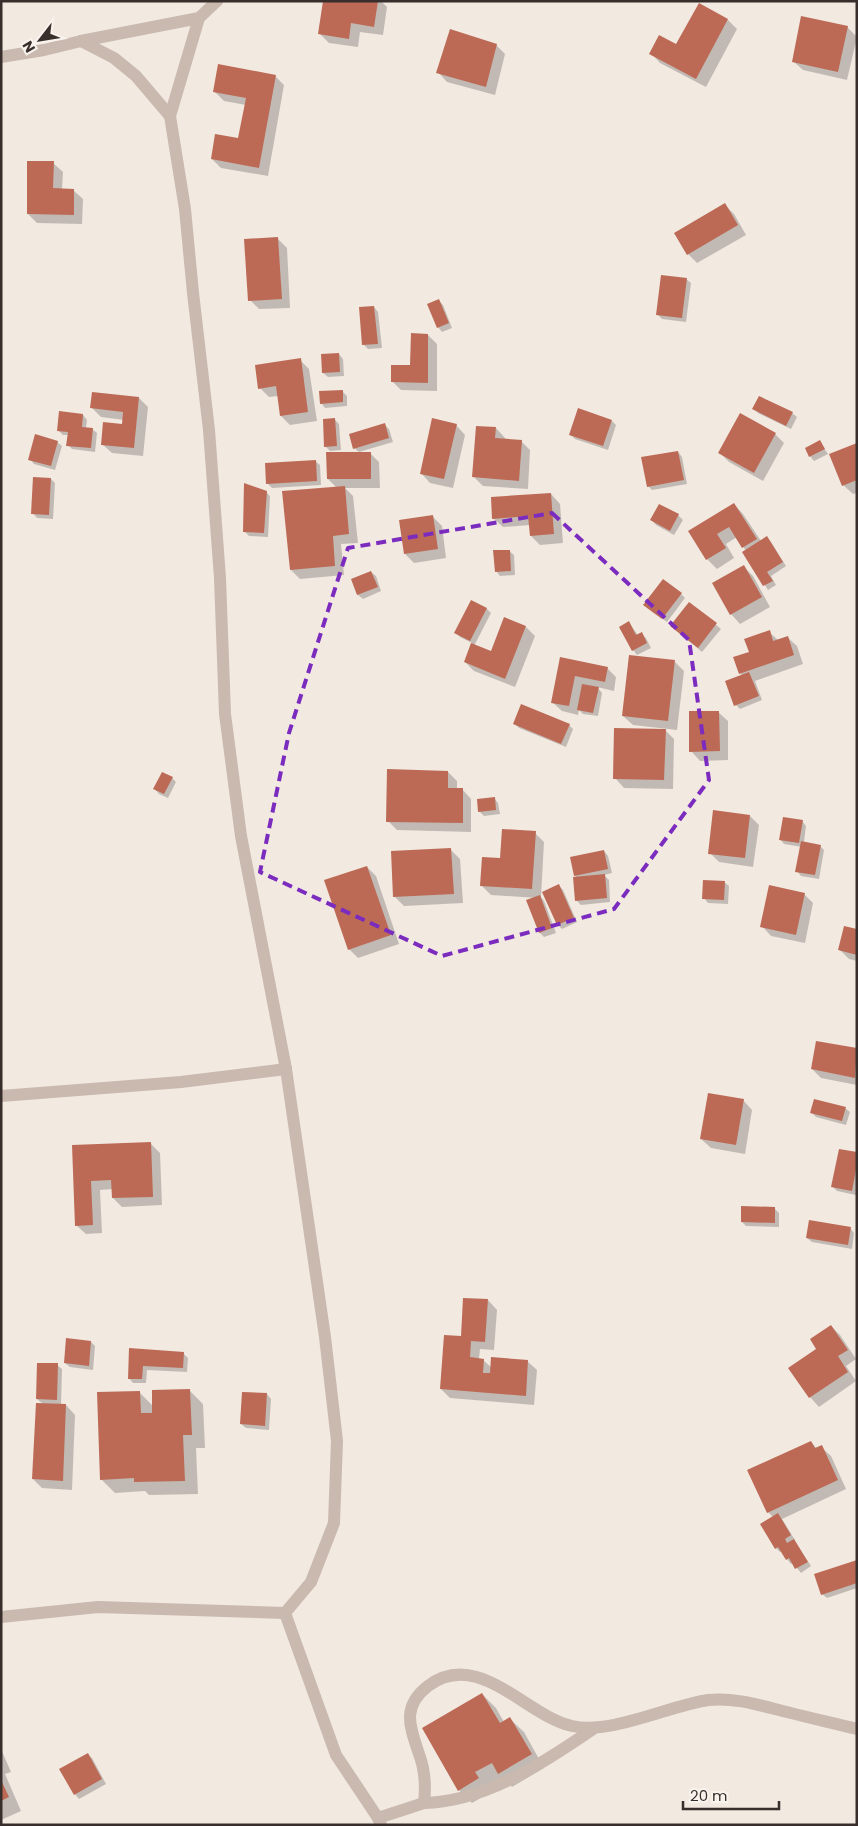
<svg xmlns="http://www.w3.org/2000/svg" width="858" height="1826" font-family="Poppins,sans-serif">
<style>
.shadow{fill:#0003}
.building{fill:#bc6a55}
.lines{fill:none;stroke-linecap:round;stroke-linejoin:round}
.minor{stroke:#c9b9ae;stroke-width:12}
.marked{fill:none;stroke:#7b2cbf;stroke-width:4;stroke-dasharray:10 6;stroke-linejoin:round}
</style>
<rect width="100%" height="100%" fill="#f2e9e1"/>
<!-- shadow -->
<g class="shadow">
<path d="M324 1H381L387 7 383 35 360 32 358 47 329 43 320 34Z"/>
<path d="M728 20 737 29 706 87 660 63 651 53 677 46Z"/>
<path d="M847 27 857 37 847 80 803 70 793 61Z"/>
<path d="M496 45 505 54 495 95 447 82 438 72Z"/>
<path d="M275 76 284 85 268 176 221 168 212 159 239 140 246 105 224 101 215 92Z"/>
<path d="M53 163 63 172 62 189 73 190 83 199 82 224 37 223 28 214Z"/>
<path d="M725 205 734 214 746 235 697 263 688 254Z"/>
<path d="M278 239 287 248 290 308 259 309 250 300Z"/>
<path d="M686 279 691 283 686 322 662 319 658 315Z"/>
<path d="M438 300 443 305 452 328 442 332 438 327Z"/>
<path d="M374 307 378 312 382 348 368 349 363 344Z"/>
<path d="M428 335 437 344V391L401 390 392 381 411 367Z"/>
<path d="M339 354 343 359 344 376 328 377 323 373Z"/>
<path d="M300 360 309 369 317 421 290 425 281 416 278 396 269 397 260 388Z"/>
<path d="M342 391 347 396V406L325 408 321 403Z"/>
<path d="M139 398 148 407 143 456 112 453 102 444 123 426 124 420 101 417 92 408Z"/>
<path d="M754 409 792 413 797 417 791 429 758 413Z"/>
<path d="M83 415 87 420 86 428 92 429 97 433 95 452 72 449 68 445 69 435H63L58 430Z"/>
<path d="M334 419 339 424 341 450 330 451 326 447Z"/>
<path d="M612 421 616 425 608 450 575 439 571 435Z"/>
<path d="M385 425 389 429 393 442 359 452 354 448Z"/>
<path d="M456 425 465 435 453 488 430 483 421 473Z"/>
<path d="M496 428 505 438V440L521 441 530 450 528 489 483 486 474 477Z"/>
<path d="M775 434 784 443 763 481 729 462 719 452Z"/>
<path d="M819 441 828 454 814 461 810 456Z"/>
<path d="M57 442 62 446 55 470 34 464 30 459Z"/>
<path d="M857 444V493L853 494 843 485Z"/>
<path d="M678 452 682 457 687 484 652 490 648 486Z"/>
<path d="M370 453 379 462 380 488H345L353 496 358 543 341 544 344 575 300 579 291 570 337 488 328 479Z"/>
<path d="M315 461 320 465 321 485 272 488 267 483Z"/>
<path d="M51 479 55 483 53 519 37 518 33 513Z"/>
<path d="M266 492 270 496 268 537 249 536 245 532Z"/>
<path d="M551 494 560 504 563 543 540 545 531 536 530 525 503 527 493 518Z"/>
<path d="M734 504 743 514 761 541 766 537 771 542 786 566 771 576 776 585 768 590 743 552 746 551 737 537 726 544 734 558 717 569 707 559 690 532Z"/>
<path d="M660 506 678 515 683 520 674 535 656 525 652 520Z"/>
<path d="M432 516 442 526 446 558 414 563 405 554Z"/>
<path d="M509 551 514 555 515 575 500 576 496 571Z"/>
<path d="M744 567 753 576 770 607 740 624 731 614Z"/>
<path d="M371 572 376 576 381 591 363 599 358 595 352 580Z"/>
<path d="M681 594 685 598 667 622 649 609Z"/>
<path d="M472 601 487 609 491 613 474 646 492 653 526 627 535 636 515 687 474 671 465 662 472 643 460 637 456 633Z"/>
<path d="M690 603 721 629 702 652 671 626Z"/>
<path d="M629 623 638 635 641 634 646 638 651 648 637 655 633 650Z"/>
<path d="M769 632 778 640 787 637 797 646 803 664 755 681 762 700 740 709 736 705 742 676 734 658 750 653Z"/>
<path d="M561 658 607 668 616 677 614 691 597 687 602 693 598 716 583 714 579 710 578 715 562 711 552 702Z"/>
<path d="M675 662 684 671 677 730 633 725 623 716Z"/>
<path d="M718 712 728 721V760L700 761 691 751Z"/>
<path d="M514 723 569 725 573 729 566 747 519 728Z"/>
<path d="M664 729 674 739 673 789 624 788 615 778Z"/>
<path d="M448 772 457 781V789H462L471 799V832L397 830 388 821Z"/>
<path d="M172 778 176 782 168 798 159 794 155 789Z"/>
<path d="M494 798 498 803 500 814 484 816 479 811Z"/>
<path d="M750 816 759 825 753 867 719 862 710 853Z"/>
<path d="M802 821 806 826 804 842 820 846 824 850 819 879 801 876 797 871 802 847 784 844 780 839Z"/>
<path d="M535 833 544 842 541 897 544 901 556 933 544 937 540 933 537 898 491 895 482 886 502 859Z"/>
<path d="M451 850 460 859 463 903 404 906 394 896Z"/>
<path d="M604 851 608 856 612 873 604 875 609 880 610 902 581 905 576 900 577 878 575 876Z"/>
<path d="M367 867 376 876 399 944 358 958 349 949Z"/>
<path d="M724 882 729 886 728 904 708 903 704 898Z"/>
<path d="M559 886 563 890 577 922 562 929 558 925 544 893Z"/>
<path d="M804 894 813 903 805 943 771 936 762 926Z"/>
<path d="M857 931V961L849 959 840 950Z"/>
<path d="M857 1050V1085L821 1078 812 1069Z"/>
<path d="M743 1100 752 1110 745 1154 711 1148 701 1139Z"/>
<path d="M845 1108 850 1112 846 1125 816 1117 812 1113Z"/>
<path d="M151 1144 160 1153 162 1205 122 1207 113 1198V1189L100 1190 102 1233 86 1234 76 1225 73 1146Z"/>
<path d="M857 1153 856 1195 837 1191 833 1187Z"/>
<path d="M774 1208 779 1213V1227L746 1226 742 1222Z"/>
<path d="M850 1228 854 1233 852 1249 812 1242 807 1238Z"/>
<path d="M488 1300 497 1310 494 1350 480 1349 479 1359 483 1360 492 1368 527 1361 537 1370 534 1405 450 1398 441 1389 462 1338Z"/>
<path d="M831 1326 840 1335 856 1359 846 1366 856 1381 819 1407 810 1397 818 1349Z"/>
<path d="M91 1342 95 1346 93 1370 70 1367 65 1363Z"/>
<path d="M130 1350 183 1353 188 1358 187 1372 147 1370 146 1383H133L129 1378Z"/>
<path d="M57 1365 62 1369 61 1405H66L75 1415 72 1490 42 1488 33 1479 43 1404 37 1399Z"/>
<path d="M190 1391 203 1404 205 1448H196L198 1494 149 1495 145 1491 115 1493 101 1479 139 1392 153 1406Z"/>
<path d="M267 1394 271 1399 269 1430 246 1428 241 1424Z"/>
<path d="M811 1442 817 1449 821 1447 831 1456 846 1489 782 1519 795 1540H794L811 1566 801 1573 793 1563 791 1564 787 1559 782 1551 780 1552 776 1548 773 1517 768 1512Z"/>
<path d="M857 1562V1588L827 1598 822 1594Z"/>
<path d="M482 1694 496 1708 504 1722 510 1719 524 1732 544 1768 512 1787 503 1777 491 1792 472 1803 459 1790Z"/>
<path d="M1 1749 11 1772 5 1774 21 1811 1 1820Z"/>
<path d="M87 1754 92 1758 106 1784 79 1799 75 1794Z"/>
</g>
<!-- building -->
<g class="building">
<path d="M323 1H378L374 27 351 23 349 39 318 34Z"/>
<path d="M699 3 728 19 696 79 649 54 659 35 676 44Z"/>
<path d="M801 16 848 26 838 72 792 62Z"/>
<path d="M450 29 497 44 486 87 436 73Z"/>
<path d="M218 64 276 75 259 168 211 159 215 134 238 138 246 98 213 92Z"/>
<path d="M27 161H54L53 188 74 189V215L27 214Z"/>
<path d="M725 203 738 225 687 255 674 233Z"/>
<path d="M278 237 282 299 248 301 244 239Z"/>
<path d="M661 275 687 278 682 318 656 315Z"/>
<path d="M439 299 449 323 437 328 427 304Z"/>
<path d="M374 306 378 344 362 345 359 307Z"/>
<path d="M411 333 428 334V383L391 382V365H410Z"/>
<path d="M339 353 340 372 322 373 321 354Z"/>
<path d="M301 358 308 412 280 416 276 386 258 389 255 365Z"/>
<path d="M343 390V402L320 404 319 391Z"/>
<path d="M92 392 139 397 134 448 101 445 103 422 122 424 123 412 90 408Z"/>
<path d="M759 396 793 412 786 426 752 409Z"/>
<path d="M578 408 612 420 603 446 569 435Z"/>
<path d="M59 411 83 414 82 427 93 428 91 448 66 446 68 432 57 431Z"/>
<path d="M740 413 776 433 754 473 718 453Z"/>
<path d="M335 418 337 446 324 447 323 419Z"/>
<path d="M432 418 457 424 444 479 420 474Z"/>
<path d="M385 423 389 438 353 449 349 434Z"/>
<path d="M476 426 496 427 495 438 522 440 519 481 472 477Z"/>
<path d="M35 434 58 441 51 466 28 460Z"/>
<path d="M820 440 825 449 809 457 805 448Z"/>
<path d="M857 443V480L842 486 829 454Z"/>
<path d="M678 451 684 480 647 487 641 457Z"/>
<path d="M326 452H371V479H327Z"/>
<path d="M316 460 317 481 266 484 265 463Z"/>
<path d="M33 477 51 478 49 515 31 514Z"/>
<path d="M244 483 267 491 264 533 243 532Z"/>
<path d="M345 486 349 534 333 536 335 566 290 570 282 491Z"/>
<path d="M551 493 554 534 530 536 528 516 492 519 491 497Z"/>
<path d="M734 503 757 539 742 548 729 527 717 534 726 548 706 560 688 531Z"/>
<path d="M659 504 679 514 670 531 650 520Z"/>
<path d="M433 515 438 549 404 554 399 520Z"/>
<path d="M767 536 783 562 767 572 773 581 763 586 742 552Z"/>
<path d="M493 550H510L511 571 495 572Z"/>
<path d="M744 565 762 597 730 615 712 583Z"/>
<path d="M371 571 378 587 357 595 351 579Z"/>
<path d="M663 579 682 593 662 619 643 605Z"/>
<path d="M471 600 487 608 470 641 454 633Z"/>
<path d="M689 602 717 623 698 648 670 626Z"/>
<path d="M504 617 526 626 505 679 464 662 471 643 491 651Z"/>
<path d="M629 621 636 635 642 632 647 643 632 651 619 627Z"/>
<path d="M770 630 773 641 788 636 794 655 739 674 733 657 749 652 744 639Z"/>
<path d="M629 655 675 660 668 721 622 716Z"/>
<path d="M560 657 608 667 605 682 575 676 569 706 551 703Z"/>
<path d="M749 672 759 696 734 706 725 681Z"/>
<path d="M582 684 599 687 593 713 577 710Z"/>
<path d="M521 704 570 724 561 744 513 724Z"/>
<path d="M689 711H719L720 751 689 752Z"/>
<path d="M614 728 666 729 664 780 613 779Z"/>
<path d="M387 769 448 771V788H463V823L386 822Z"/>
<path d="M162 772 173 777 164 794 153 789Z"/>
<path d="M495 797 496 810 478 812 477 799Z"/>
<path d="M713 810 750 815 745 858 708 854Z"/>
<path d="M783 817 803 820 799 843 779 840Z"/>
<path d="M502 829 536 831 532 889 480 886 482 857 500 858Z"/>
<path d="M801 841 821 845 815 875 795 872Z"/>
<path d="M451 848 454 894 393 897 391 851Z"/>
<path d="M604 850 608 869 574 876 570 857Z"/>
<path d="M367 866 391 935 348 950 324 880Z"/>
<path d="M605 874 607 898 575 901 573 877Z"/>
<path d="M703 880 725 881 724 900 702 899Z"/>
<path d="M559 884 574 918 557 925 542 892Z"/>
<path d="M769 885 805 893 796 935 760 927Z"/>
<path d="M540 895 552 928 539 933 526 900Z"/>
<path d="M844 926 857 929V955L838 950Z"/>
<path d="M816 1041 857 1048 855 1078 811 1069Z"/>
<path d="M708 1093 744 1099 736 1145 700 1139Z"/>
<path d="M814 1099 846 1107 842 1121 810 1113Z"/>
<path d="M151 1142 153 1197 112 1198 111 1180 91 1181 93 1225 75 1226 72 1145Z"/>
<path d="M839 1149 857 1152V1164L852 1191 831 1187Z"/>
<path d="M741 1206 775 1207V1223L741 1222Z"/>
<path d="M809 1220 851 1227 848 1245 806 1238Z"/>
<path d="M463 1298 488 1299 485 1342 471 1341 470 1357 484 1359 483 1373H490L491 1357 528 1360 526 1396 440 1389 444 1335 461 1336Z"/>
<path d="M831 1325 848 1350 838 1356 848 1372 809 1398 788 1368 816 1349 810 1339Z"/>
<path d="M66 1338 91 1341 89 1366 64 1363Z"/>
<path d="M129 1348 184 1352 183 1368 143 1366 142 1379H128Z"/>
<path d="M37 1363H58L57 1400 36 1399Z"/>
<path d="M190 1389 192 1435H183L185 1481 134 1482V1478L100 1480 97 1392 140 1391 141 1413H152V1390Z"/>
<path d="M242 1392 267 1393 265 1426 240 1424Z"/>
<path d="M36 1403 66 1404 63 1481 32 1479Z"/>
<path d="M811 1441 815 1448 822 1445 838 1480 767 1513 747 1470Z"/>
<path d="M778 1513 791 1535 785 1539 787 1543 794 1539 808 1562 795 1569 789 1558 786 1560 778 1547 775 1549 760 1524Z"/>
<path d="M857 1560V1583L821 1595 814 1574Z"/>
<path d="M482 1693 500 1723 510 1717 532 1754 498 1774 492 1763 475 1772 479 1778 458 1791 422 1728Z"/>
<path d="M88 1753 102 1779 74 1795 59 1769Z"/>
<path d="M1 1780 9 1797 1 1801Z"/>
</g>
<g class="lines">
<!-- minor -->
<g class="minor">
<path d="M81 41 114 58 136 76 170 116"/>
<path d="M1 57 44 50 81 41 199 18 217 1"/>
<path d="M1 1096 181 1082 286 1069"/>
<path d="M285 1613 336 1755 378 1818 381 1825"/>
<path d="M1 1617 98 1607 285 1613 311 1582 334 1523 337 1441 325 1337 286 1069 241 836 225 714 220 578 209 430 193 293 185 209 170 116 199 18"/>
<path d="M424 1803C485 1802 545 1762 593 1729"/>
<path d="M378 1818 424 1803C426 1786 425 1770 419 1754 410 1727 401 1707 428 1686 478 1648 526 1716 572 1726 611 1735 668 1706 708 1700 735 1697 762 1706 787 1712 810 1718 833 1723 857 1729"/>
</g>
</g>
<!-- marked area -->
<path class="marked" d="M552 513 689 640 709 780 614 909 442 956 260 872 289 733 348 548Z"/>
<!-- border -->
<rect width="858" height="1826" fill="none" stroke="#382f2c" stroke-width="5"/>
<!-- north arrow -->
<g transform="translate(40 40) rotate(239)" stroke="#f9f3ee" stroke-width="4" paint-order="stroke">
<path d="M0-4L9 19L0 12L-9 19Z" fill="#382f2c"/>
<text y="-8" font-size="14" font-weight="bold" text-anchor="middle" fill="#382f2c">N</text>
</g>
<!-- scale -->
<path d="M683 1801v8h96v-8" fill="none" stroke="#382f2c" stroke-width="2.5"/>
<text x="690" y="1801" font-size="15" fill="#382f2c" stroke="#f9f3ee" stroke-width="4" paint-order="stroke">20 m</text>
</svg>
